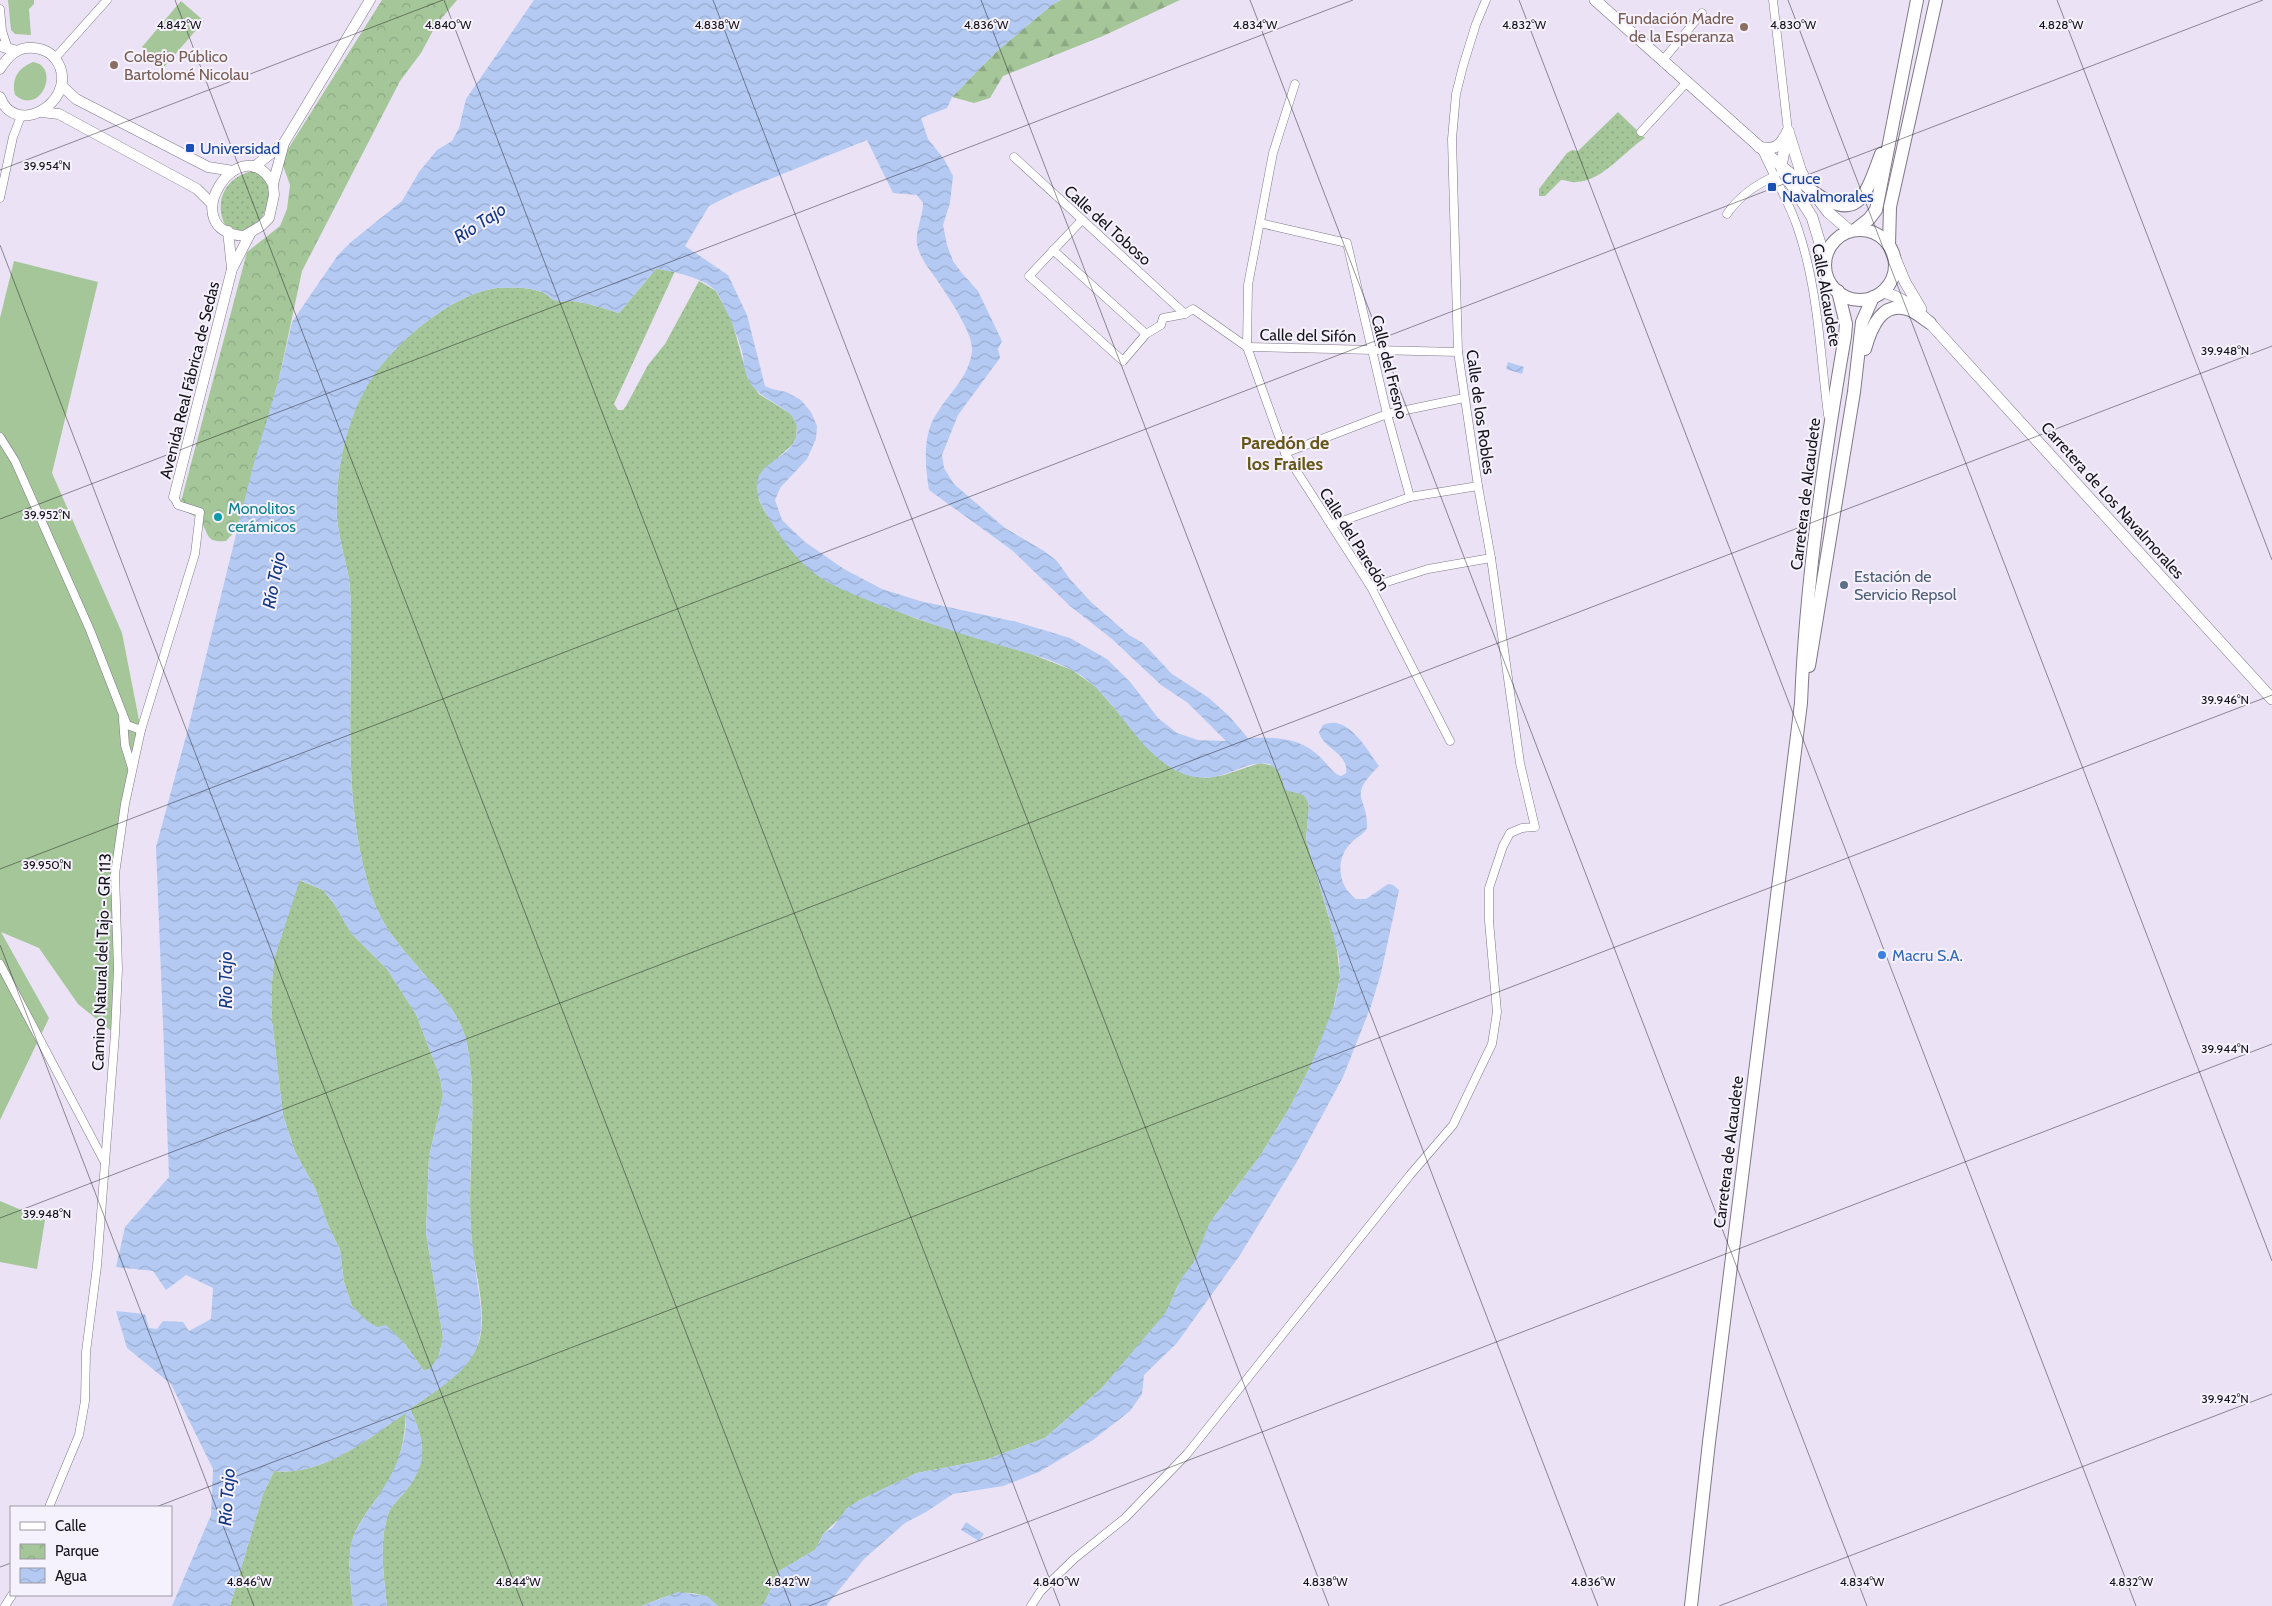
<svg xmlns="http://www.w3.org/2000/svg" width="2272" height="1606" font-family="Cabin,sans-serif">
<style>
.grass{fill:url(#grass-dots)}
.forest{fill:url(#forest-firs)}
.park{fill:url(#park-crowns)}
.garden{fill:#a4c699}
.water{fill:url(#water-waves);fill-rule:evenodd}
.lines{fill:none;stroke-linecap:round;stroke-linejoin:round}
.minor-casing{stroke:#7f7888;stroke-width:9}
.tertiary-casing{stroke:#7f7888;stroke-width:11}
.secondary-casing{stroke:#7f7888;stroke-width:12}
.primary-casing{stroke:#7f7888;stroke-width:14}
.minor{stroke:#fff;stroke-width:8}
.tertiary{stroke:#fff;stroke-width:10}
.secondary{stroke:#fff;stroke-width:11}
.primary{stroke:#fff;stroke-width:12}
.ticks{fill:none;stroke:#16131a;stroke-width:1;stroke-opacity:0.45}
.education-dot{fill:#8d6e63;stroke:#f6f2fd;stroke-width:2}
.transit-dot{fill:#1a4fb4;stroke:#f6f2fd;stroke-width:2}
.culture-dot{fill:#0f9aa8;stroke:#f6f2fd;stroke-width:2}
.service-dot{fill:#5c6f8a;stroke:#f6f2fd;stroke-width:2}
.shop-dot{fill:#3f7fe0;stroke:#f6f2fd;stroke-width:2}
.labels{text-anchor:middle;stroke-width:4;stroke-linejoin:round;paint-order:stroke}
.education-label{font-size:16px;fill:#785e54;stroke:#f6f2fd;text-anchor:end}
.transit-label{font-size:16px;fill:#164399;stroke:#f6f2fd;text-anchor:start}
.street-label{font-size:16px;fill:#16131a;stroke:#f6f2fd}
.culture-label{font-size:16px;fill:#0d838f;stroke:#f6f2fd;text-anchor:start}
.service-label{font-size:16px;fill:#4e5e75;stroke:#f6f2fd;text-anchor:start}
.shop-label{font-size:16px;fill:#366cbe;stroke:#f6f2fd;text-anchor:start}
.water-label{font-size:18px;font-style:italic;fill:#153984;stroke:#f6f2fd}
.neighbourhood-label{font-size:18px;font-weight:bold;fill:#65561a;stroke:#f6f2fd}
.ticks-label{font-size:12px;text-anchor:middle;fill:#16131a;stroke:#f6f2fd;stroke-width:4;stroke-linejoin:round;paint-order:stroke}
</style>
<defs>
<pattern id="grass-dots" width="8" height="8" patternUnits="userSpaceOnUse" patternTransform="scale(1.25)"><rect width="8" height="8" fill="#a4c699"/><path d="M2 2h.1M6 6h.1" fill="none" stroke="#8ca983" stroke-width="1.8" stroke-linecap="round"/></pattern>
<pattern id="forest-firs" width="22" height="20" patternUnits="userSpaceOnUse" patternTransform="scale(1.25)"><rect width="22" height="20" fill="#a4c699"/><path d="M5 1l3.5 6h-7zM16 11l3.5 6h-7z" fill="#8ca983"/></pattern>
<pattern id="park-crowns" width="20" height="18" patternUnits="userSpaceOnUse" patternTransform="scale(1.25)"><rect width="20" height="18" fill="#a4c699"/><path d="M2 6a3 3 0 1 1 6 0M12 15a3 3 0 1 1 6 0" fill="none" stroke="#8ca983"/></pattern>
<pattern id="water-waves" width="16" height="10" patternUnits="userSpaceOnUse" patternTransform="scale(1.25)"><rect width="16" height="10" fill="#b4caf3"/><path d="M0 5q4-4 8 0t8 0" fill="none" stroke="#9aadd0"/></pattern>
</defs>
<rect width="100%" height="100%" fill="#ebe3f5"/>
<!-- grass -->
<g class="grass">
<path d="M1618 112 1645 138C1623 152 1603 181 1576 182 1571 183 1566 180 1561 180L1545 196H1539V189L1567 153 1572 150 1578 151Z"/>
<path d="M253 171H259L271 191C267 206 261 234 239 231 235 231 229 227 225 225 213 200 227 176 253 171Z"/>
<path d="M656 269 675 271 614 404 618 410H623L626 406 648 365 665 344 699 281 716 291 732 321 748 379 759 394 791 414 797 425 796 438 792 445 764 470 757 483 759 500 765 512 784 540 805 565 829 582 917 619 1031 654 1072 670 1096 687 1147 746 1175 770 1186 774 1206 778 1224 775 1260 763 1274 766 1294 791 1304 795 1308 800 1309 809 1306 839 1336 942 1340 977 1332 1014 1312 1063 1289 1109 1260 1156 1214 1217 1194 1262 1177 1287 1167 1312 1102 1388 1045 1438 985 1460 917 1473 858 1501 824 1533 815 1550 779 1571 764 1604 759 1606H718C693 1583 669 1595 642 1606H387C384 1578 379 1546 387 1518 389 1508 397 1501 404 1493 428 1464 426 1442 410 1409 434 1392 462 1375 476 1349 489 1324 477 1279 473 1253 464 1183 480 1113 467 1044 456 991 391 954 373 899 342 810 352 715 351 623 351 607 351 590 348 574 343 549 335 525 337 499 338 462 348 418 367 385 391 346 451 293 498 288 513 287 533 287 546 294 552 298 551 300 558 301 562 302 567 301 572 301 588 303 603 308 619 313Z"/>
<path d="M299 880 323 890 335 905 351 933 387 969 416 1014 440 1077 443 1096 429 1157 426 1233 443 1337 439 1356 431 1368 424 1371 405 1344 365 1320 352 1306 344 1282 340 1250 328 1225 315 1188 295 1152 283 1115 272 1021V982L274 959Z"/>
<path d="M406 1412C405 1437 401 1460 388 1482 376 1501 359 1519 352 1541 347 1561 351 1585 353 1606H230L263 1494 274 1471C321 1477 371 1438 406 1412Z"/>
</g>
<!-- forest -->
<path class="forest" d="M1061 0H1180L1103 36 1003 76 990 98 974 103 952 97 997 51 1053 4Z"/>
<!-- park -->
<path class="park" d="M382 0H457L436 25 421 53 400 81 302 271 279 379 237 529 226 541C204 543 210 533 200 521 195 515 186 512 179 509L247 252 280 226 287 209 290 185 282 163 283 157Z"/>
<!-- garden -->
<g class="garden">
<path d="M8 0H34V4L29 9 31 35 15 34 11 30Z"/>
<path d="M181 1 204 21 164 67 142 47Z"/>
<path d="M33 62C61 66 41 117 15 95 11 79 18 68 33 62Z"/>
<path d="M14 261 98 282 52 473 122 633 141 730 115 874V1034L78 1004 39 948 1 932 49 1018 0 1120V318Z"/>
<path d="M0 1201 45 1220 37 1269 0 1262Z"/>
</g>
<!-- water -->
<g class="water">
<path d="M534 0H1061L1053 4 997 51 952 97 947 108 921 118 928 139 944 159 953 176 950 203 943 225 947 245 953 261 961 272 978 291 1002 341 998 349 1000 358 958 415 942 455 944 468 954 484 1005 528 1044 551 1057 561 1070 579 1091 602 1129 635 1143 643 1172 674 1209 698 1229 716 1248 738C1274 737 1301 737 1321 758 1328 764 1332 773 1341 776L1346 773C1349 753 1323 749 1319 732L1323 725C1348 713 1367 750 1379 766 1346 799 1368 794 1367 828 1363 835 1357 837 1352 842 1335 857 1337 886 1356 899H1366L1388 884 1393 885 1399 890 1381 973 1371 1006 1343 1077 1298 1160 1240 1255 1177 1343 1144 1375 1142 1394 1130 1411 1093 1440 1039 1472 1003 1486 953 1494 926 1512 905 1523 864 1559 826 1606H759L764 1604 779 1571 815 1550 824 1533 832 1528 847 1508 858 1501 917 1473 985 1460 1045 1438 1102 1388 1166 1312 1181 1279 1194 1262 1209 1224 1260 1156 1289 1109 1312 1063 1335 1003 1340 977 1339 958 1329 917 1306 839 1309 805 1304 795 1285 790 1280 773 1270 764C1242 758 1221 788 1184 774 1135 755 1118 694 1072 670 1047 657 1019 651 992 643 953 632 915 618 877 604 856 595 832 587 814 573 797 560 783 541 772 523 727 456 796 469 797 430 798 406 759 403 748 379 744 371 744 360 742 351 737 335 731 319 723 304 721 300 719 294 716 291 704 278 673 271 656 269L619 313C603 308 588 303 572 301 567 301 562 302 558 301 551 300 552 298 546 294 533 287 513 287 498 288 451 293 391 346 368 385 348 418 338 462 337 499 335 525 343 549 348 574 351 590 351 607 351 623 352 715 342 810 373 899 391 954 456 991 467 1044 477 1095 470 1146 470 1197 470 1220 472 1243 475 1266 478 1293 487 1323 476 1349 465 1375 432 1393 410 1409 426 1442 429 1463 404 1493 397 1501 389 1508 387 1518 379 1546 384 1578 387 1606H353C351 1585 347 1561 352 1541 357 1525 368 1511 377 1498 395 1472 407 1445 406 1413 368 1439 324 1476 274 1471L263 1494 230 1606H172L211 1515 213 1469 171 1384 127 1348 116 1311 145 1314 149 1328 157 1329 163 1321 183 1322 189 1331 211 1319 213 1288 186 1275 166 1290 153 1271 116 1267 125 1227 169 1177 156 847 188 729 252 470 279 379 292 322 338 255 351 242 402 201 419 172 437 150 452 141 459 128 466 99ZM867 140 893 193 917 195 923 203C923 217 915 231 917 244 920 259 929 268 937 280 947 295 974 334 972 351 969 377 950 392 937 413 922 435 925 465 929 490L1013 551 1070 606 1112 639 1161 685 1188 703 1226 741 1198 740 1177 733 1158 718 1131 683 1107 659 1070 638 1017 622 920 601 882 589 844 569 805 542 782 520 775 500 780 488 807 459 816 439 817 426 811 412 801 400 786 392 772 389 765 386 747 315 728 275 685 246 709 206 735 193ZM300 880 323 890 335 905 351 933 387 969 416 1014 440 1077 443 1096 429 1157 426 1233 443 1337 439 1356 431 1368 424 1371 405 1344 386 1325 377 1327 366 1320 352 1306 344 1282 340 1250 328 1225 315 1188 295 1152 283 1115 272 1021V982L274 959Z"/>
<path d="M1508 362 1524 367 1522 374 1506 369Z"/>
<path d="M966 1522 984 1534 979 1541 961 1530Z"/>
<path d="M678 1592 707 1596 718 1606H642Z"/>
</g>
<g class="lines">
<defs>
<g id="minor">
<path d="M1773 0 1788 131"/>
<path d="M0 9 2 31 8 49"/>
<path d="M56 57 107 0"/>
<path d="M1663 60 1702 13"/>
<path d="M1295 84 1273 153 1248 285 1247 347 1285 453 1371 587 1450 741"/>
<path d="M1641 132 1687 82"/>
<path d="M1763 152C1774 177 1788 200 1797 226 1818 286 1820 352 1828 415"/>
<path d="M1014 157 1185 314"/>
<path d="M0 198 13 137 21 116"/>
<path d="M1727 214C1739 196 1755 185 1775 176"/>
<path d="M1082 220 1029 276 1123 361 1146 334 1161 325 1163 318 1185 314 1193 309 1247 347"/>
<path d="M1260 223 1347 243 1387 414 1410 497"/>
<path d="M1053 250 1146 334"/>
<path d="M1247 347 1458 352"/>
<path d="M0 437 15 461 90 630 127 725 141 730"/>
<path d="M1285 453 1387 414 1464 398"/>
<path d="M1331 525 1410 497 1478 486"/>
<path d="M1371 587 1428 569 1491 558"/>
<path d="M123 719 125 745 132 768"/>
<path d="M0 964 104 1161"/>
<path d="M49 1507 79 1435 85 1401 86 1352 97 1266 115 1034 118 969 115 874 125 804 141 730 195 554 200 512 178 505 174 497"/>
<path d="M5 1606 12 1595"/>
<path d="M1031 1606 1040 1592 1074 1559 1125 1518 1187 1454 1410 1175 1453 1125 1492 1044 1497 1012 1489 921V888L1503 846 1510 833 1522 828 1535 827 1520 763 1491 558 1478 486 1458 352 1452 139 1456 94 1463 66 1476 24 1486 0"/>
</g>
<g id="tertiary">
<path d="M0 46 17 51"/>
<path d="M0 69C8 56 18 46 34 48 47 49 55 55 60 67 74 103 15 138 0 97"/>
<path d="M62 86 76 99 208 167 233 171"/>
<path d="M42 112 59 114 197 189 212 204"/>
<path d="M254 167 284 143"/>
<path d="M273 184C241 124 172 231 244 236L261 226 269 218 274 195 273 184 284 143 370 0"/>
<path d="M228 231 232 268"/>
<path d="M174 497 232 269 250 234"/>
</g>
<g id="secondary">
<path d="M1595 0 1781 166 1812 191 1828 212 1850 231"/>
<path d="M1788 131 1800 169 1808 186"/>
<path d="M1759 147C1776 151 1781 145 1788 131"/>
<path d="M1781 166 1787 136"/>
<path d="M1782 170 1812 217 1825 260"/>
<path d="M1895 258 1905 282 1921 309"/>
<path d="M1882 292C1903 297 1915 308 1930 323L2272 699"/>
</g>
<g id="primary">
<path d="M1812 191C1859 225 1866 194 1881 154"/>
<path d="M1855 230 1869 219 1876 210 1917 0"/>
<circle cx="1860" cy="265" r="35"/>
<path d="M1889 245 1890 207 1936 0"/>
<path d="M1865 349C1871 328 1882 299 1910 310 1917 313 1924 319 1930 323"/>
<path d="M1809 666 1854 392 1862 322 1873 297"/>
<path d="M1691 1606 1709 1442 1801 703C1806 580 1824 458 1845 336L1846 324 1838 291"/>
</g>
</defs>
<!-- minor casing -->
<use href="#minor" class="minor-casing"/>
<!-- tertiary casing -->
<use href="#tertiary" class="tertiary-casing"/>
<!-- secondary casing -->
<use href="#secondary" class="secondary-casing"/>
<!-- primary casing -->
<use href="#primary" class="primary-casing"/>
<!-- minor -->
<use href="#minor" class="minor"/>
<!-- tertiary -->
<use href="#tertiary" class="tertiary"/>
<!-- secondary -->
<use href="#secondary" class="secondary"/>
<!-- primary -->
<use href="#primary" class="primary"/>
</g>
<!-- ticks -->
<path class="ticks" d="M175 0 791 1606M444 0 1060 1606M713 0 1329 1606M981 0 1598 1606M1250 0 1867 1606M1519 0 2136 1606M1788 0 2272 1261M2057 0 2272 560M0 170 443 0M0 245 523 1606M0 519 1353 0M0 869 2263 0M0 945 254 1606M0 1218 2272 346M156 1507 2272 695M0 1567 11 1563M809 1606 2272 1044M1719 1606 2272 1394"/>
<!-- markers -->
<g class="education-dot">
<circle cx="1744" cy="27" r="5"/>
<circle cx="114" cy="65" r="5"/>
</g>
<g class="transit-dot">
<rect x="185" y="143" width="10" height="10" rx="2.5"/>
<rect x="1767" y="182" width="10" height="10" rx="2.5"/>
</g>
<circle class="culture-dot" cx="218" cy="517" r="5"/>
<circle class="service-dot" cx="1844" cy="585" r="5"/>
<circle class="shop-dot" cx="1882" cy="955" r="5"/>
<g class="labels">
<!-- education labels -->
<g class="education-label">
<text x="1734" y="24">Fundación Madre<tspan x="1734" dy="18">de la Esperanza</tspan></text>
<text x="124" y="62" text-anchor="start">Colegio Público<tspan x="124" dy="18">Bartolomé Nicolau</tspan></text>
</g>
<!-- transit labels -->
<g class="transit-label">
<text x="200" y="154">Universidad</text>
<text x="1782" y="184">Cruce<tspan x="1782" dy="18">Navalmorales</tspan></text>
</g>
<!-- street labels -->
<g class="street-label">
<text transform="translate(1108 225) rotate(42)" y="6">Calle del Toboso</text>
<text transform="translate(1827 295) rotate(80)" y="6">Calle Alcaudete</text>
<text transform="translate(1308 335) rotate(1)" y="6">Calle del Sifón</text>
<text transform="translate(1390 367) rotate(76)" y="6">Calle del Fresno</text>
<text transform="translate(189 380) rotate(-76)" y="6">Avenida Real Fábrica de Sedas</text>
<text transform="translate(1481 412) rotate(82)" y="6">Calle de los Robles</text>
<text transform="translate(1805 494) rotate(-83)" y="6">Carretera de Alcaudete</text>
<text transform="translate(2113 500) rotate(48)" y="6">Carretera de Los Navalmorales</text>
<text transform="translate(1355 539) rotate(58)" y="6">Calle del Paredón</text>
<text transform="translate(101 962) rotate(-88)" y="6">Camino Natural del Tajo - GR 113</text>
<text transform="translate(1728 1152) rotate(-83)" y="6">Carretera de Alcaudete</text>
</g>
<!-- culture labels -->
<g class="culture-label">
<text x="228" y="514">Monolitos<tspan x="228" dy="18">cerámicos</tspan></text>
</g>
<!-- service labels -->
<g class="service-label">
<text x="1854" y="582">Estación de<tspan x="1854" dy="18">Servicio Repsol</tspan></text>
</g>
<!-- shop labels -->
<g class="shop-label">
<text x="1892" y="961">Macru S.A.</text>
</g>
<!-- water labels -->
<g class="water-label">
<text transform="translate(480 223) rotate(-33)" y="6">Río Tajo</text>
<text transform="translate(274 580) rotate(-79)" y="6">Río Tajo</text>
<text transform="translate(226 980) rotate(-90)" y="6">Río Tajo</text>
<text transform="translate(227 1497) rotate(-86)" y="6">Río Tajo</text>
</g>
<!-- neighbourhood labels -->
<g class="neighbourhood-label">
<text x="1285" y="449">Paredón de<tspan x="1285" dy="21">los Frailes</tspan></text>
</g>
</g>
<g class="ticks-label">
<text x="179" y="29">4.842°W</text>
<text x="448" y="29">4.840°W</text>
<text x="717" y="29">4.838°W</text>
<text x="986" y="29">4.836°W</text>
<text x="1255" y="29">4.834°W</text>
<text x="1524" y="29">4.832°W</text>
<text x="1793" y="29">4.830°W</text>
<text x="2061" y="29">4.828°W</text>
<text x="47" y="170">39.954°N</text>
<text x="2225" y="355">39.948°N</text>
<text x="47" y="519">39.952°N</text>
<text x="2225" y="704">39.946°N</text>
<text x="47" y="869">39.950°N</text>
<text x="2225" y="1053">39.944°N</text>
<text x="47" y="1218">39.948°N</text>
<text x="2225" y="1403">39.942°N</text>
<text x="249" y="1586">4.846°W</text>
<text x="518" y="1586">4.844°W</text>
<text x="787" y="1586">4.842°W</text>
<text x="1056" y="1586">4.840°W</text>
<text x="1325" y="1586">4.838°W</text>
<text x="1593" y="1586">4.836°W</text>
<text x="1862" y="1586">4.834°W</text>
<text x="2131" y="1586">4.832°W</text>
</g>
<!-- legend -->
<rect x="10" y="1506" width="162" height="90" fill="#f6f2fd" stroke="#9c99a2"/>
<rect x="20" y="1522" width="25" height="8" fill="#ffffff" stroke="#9c99a2"/>
<text x="55" y="1531" font-size="15" fill="#16131a">Calle</text>
<rect x="20" y="1544" width="25" height="15" fill="url(#park-crowns)" stroke="#9c99a2"/>
<text x="55" y="1556" font-size="15" fill="#16131a">Parque</text>
<rect x="20" y="1568" width="25" height="15" fill="url(#water-waves)" stroke="#9c99a2"/>
<text x="55" y="1581" font-size="15" fill="#16131a">Agua</text>
</svg>
